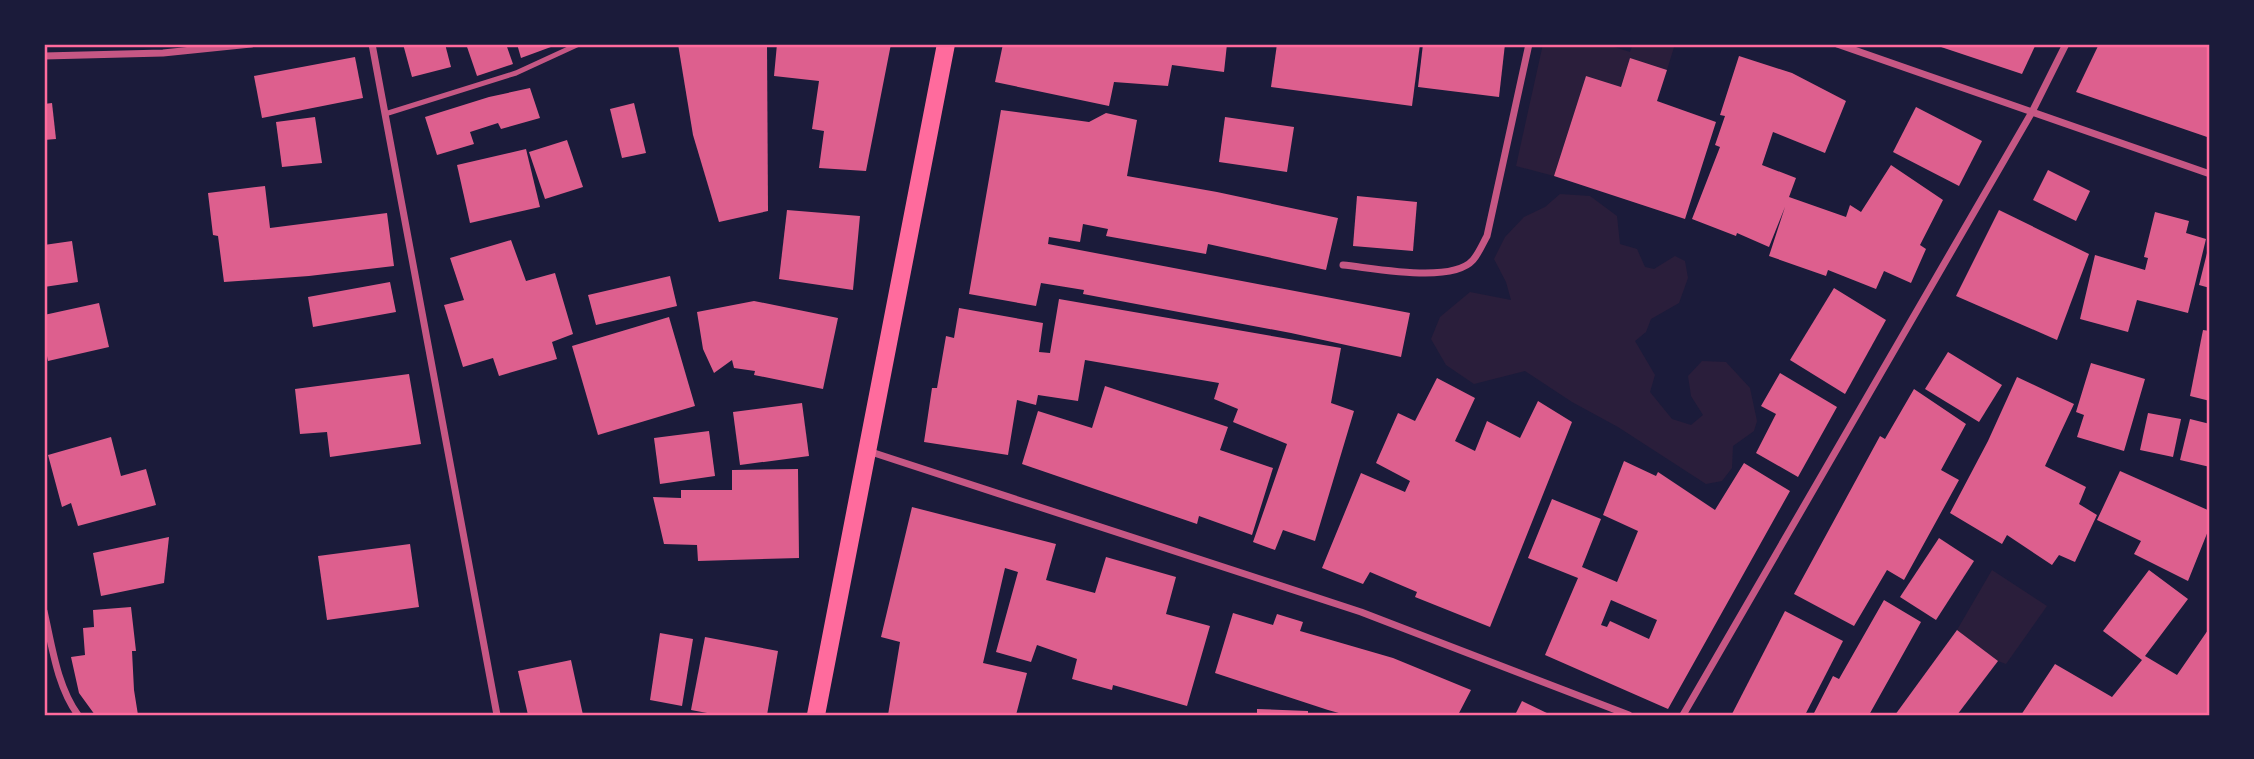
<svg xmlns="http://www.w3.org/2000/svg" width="2254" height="759" font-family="'Alegreya Sans',sans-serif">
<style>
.green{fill:#2a1e3b}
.building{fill:#dd5f8e;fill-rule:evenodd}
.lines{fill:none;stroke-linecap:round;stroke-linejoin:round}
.service{stroke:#c65784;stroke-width:5}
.minor{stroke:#c65784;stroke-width:7}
.primary{stroke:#ff6b9d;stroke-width:18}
.neatline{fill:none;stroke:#ff6b9d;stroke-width:2.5}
</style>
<rect width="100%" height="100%" fill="#1b1b3a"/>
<!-- green -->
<g class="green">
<path d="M1543 44H1605L1630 52 1633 44H1675L1667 70 1630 58 1621 87 1586 76 1554 176 1516 166Z"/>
<path d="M1560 194 1590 196 1617 216 1620 244 1637 249 1645 267 1654 269 1675 256 1685 261 1688 278 1679 303 1651 319 1646 332 1635 341 1655 375 1650 392 1672 419 1691 425 1703 415 1691 396 1688 376 1702 361 1726 362 1750 388 1757 421 1754 431 1733 446 1732 468 1722 481 1706 484 1618 427 1572 402 1525 371 1474 384 1446 365 1431 339 1440 317 1470 292 1511 300 1506 282 1494 259 1505 237 1524 217 1545 207Z"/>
<path d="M1992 570 2047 606 2006 664 1998 661 1957 630Z"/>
</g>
<!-- building -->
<g class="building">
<path d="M403 44H445L451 67 412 77Z"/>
<path d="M466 44H506L513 64 477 76Z"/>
<path d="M517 44H559L521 58Z"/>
<path d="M678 44H767L768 211 719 222 693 135Z"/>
<path d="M777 44H891L866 171 819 168 824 131 812 129 819 81 774 76Z"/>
<path d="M1003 44H1227L1224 72 1172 65 1168 86 1114 82 1109 106 995 82Z"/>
<path d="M1277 44H1420L1412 106 1271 87Z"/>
<path d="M1423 44H1505L1499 97 1418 87Z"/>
<path d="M1932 44H2036L2022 74Z"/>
<path d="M2099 44H2210V138L2076 92Z"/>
<path d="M1739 56 1792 73 1846 101 1825 153 1773 132 1762 165 1796 178 1789 197 1846 217 1850 205 1861 212 1891 165 1943 200 1920 245 1926 249 1911 283 1884 271 1876 289 1828 270 1826 276 1769 256 1785 207 1769 247 1737 233 1736 236 1692 219 1720 147 1715 145 1725 116 1720 115Z"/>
<path d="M355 57 363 98 262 118 254 76Z"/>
<path d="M1630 58 1667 70 1657 101 1716 122 1685 219 1554 176 1586 76 1621 87Z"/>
<path d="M530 88 540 118 501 129 498 123 470 132 474 144 437 155 425 117 489 97Z"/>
<path d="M52 103 56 139 44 140V104Z"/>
<path d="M634 103 646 153 622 158 610 109Z"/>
<path d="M1916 107 1982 141 1959 186 1893 152Z"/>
<path d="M1001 110 1089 122 1106 113 1137 120 1127 176 1217 192 1338 218 1326 270 1208 244 1206 254 1106 236 1108 229 1083 224 1080 242 1049 237 1048 244 1410 313 1401 357 1291 333 1083 294 1084 290 1041 283 1036 306 969 294Z"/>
<path d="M315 117 322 163 282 167 276 122Z"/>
<path d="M1225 117 1294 127 1287 172 1219 162Z"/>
<path d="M567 140 583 187 545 199 529 152Z"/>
<path d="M526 149 540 207 470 223 457 165Z"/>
<path d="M2048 170 2090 191 2076 221 2033 200Z"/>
<path d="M265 186 270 228 387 213 394 266 309 276 224 282 218 236 213 235 208 193Z"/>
<path d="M1357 196 1417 202 1413 251 1353 246Z"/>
<path d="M787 210 860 216 853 290 779 279Z"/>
<path d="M1999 210 2089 254 2057 340 1956 296Z"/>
<path d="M2155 212 2189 221 2186 233 2206 239 2188 313 2137 300 2128 332 2080 319 2095 255 2145 270 2148 258 2144 257Z"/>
<path d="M511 240 526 281 555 273 573 334 552 342 557 359 499 376 493 358 463 367 444 305 464 300 450 258Z"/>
<path d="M72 241 78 282 44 287V245Z"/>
<path d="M2209 245H2210V288L2199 285Z"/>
<path d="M670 276 677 306 596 325 588 295Z"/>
<path d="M390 282 396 312 313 327 308 297Z"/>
<path d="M1834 288 1886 320 1845 394 1790 360Z"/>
<path d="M1059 299 1341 348 1331 403 1354 411 1315 541 1283 530 1275 550 1253 542 1287 444 1233 422 1238 409 1214 399 1219 383 1085 360 1078 401 1038 395 1036 405 1017 400 1008 455 924 442 932 388H937L946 336 954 338 959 308 1043 323 1039 352 1050 353Z"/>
<path d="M754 301 838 318 823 389 754 375 755 371 734 368 732 360 714 373 703 349 697 312Z"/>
<path d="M99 303 109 347 48 361 44 341V315Z"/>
<path d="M669 317 695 406 598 435 572 346Z"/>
<path d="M2203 330 2210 331V401L2190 396Z"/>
<path d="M1948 352 2002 385 1979 422 1925 389Z"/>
<path d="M2091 363 2145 379 2124 451 2077 437 2084 415 2076 412Z"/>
<path d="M1780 373 1837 407 1798 477 1756 453 1776 414 1761 406Z"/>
<path d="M409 374 421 444 330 457 327 432 300 434 295 389Z"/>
<path d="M2017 377 2074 404 2045 466 2086 487 2079 504 2097 515 2075 562 2059 555 2052 565 2007 535 2002 544 1950 513 1988 441Z"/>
<path d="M1437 378 1475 398 1455 441 1475 451 1487 421 1520 438 1538 401 1572 422 1490 627 1415 597 1417 592 1370 572 1363 584 1322 568 1361 473 1405 492 1410 481 1376 463 1398 413 1415 421Z"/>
<path d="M1105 386 1228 427 1220 450 1273 468 1252 535 1199 516 1197 524 1022 464 1038 411 1092 428Z"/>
<path d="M1914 389 1966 424 1941 470 1959 480 1904 580 1887 570 1854 626 1794 594 1880 436 1885 439Z"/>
<path d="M802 403 809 456 740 465 733 412Z"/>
<path d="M2148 413 2181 419 2173 457 2140 450Z"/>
<path d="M2190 419 2210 424V467L2180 460Z"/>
<path d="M709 431 715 476 660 484 654 438Z"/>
<path d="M111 437 121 476 146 469 156 505 78 526 71 503 62 507 48 455Z"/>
<path d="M1624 461 1656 476 1658 472 1715 510 1744 463 1790 491 1668 709 1545 655 1578 578 1528 558 1552 499 1601 519 1582 567 1617 582 1638 531 1603 515ZM1611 600 1657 620 1649 639 1610 621 1607 627 1601 625Z"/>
<path d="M798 469 799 558 698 561 697 545 664 544 653 497 681 498V490H732V470Z"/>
<path d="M2120 471 2210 511V526L2188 581 2134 554 2141 541 2097 520Z"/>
<path d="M912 507 1056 544 1046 580 1095 593 1106 557 1176 577 1166 614 1210 626 1187 706 1113 685 1112 690 1072 679 1077 659 1037 645 1031 662 996 652 1018 572 1005 568 983 663 1027 673 1016 715H888L900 642 881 637Z"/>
<path d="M169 537 164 583 101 596 93 553Z"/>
<path d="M1939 538 1974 561 1936 620 1900 597Z"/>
<path d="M410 544 419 607 327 620 318 556Z"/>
<path d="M2149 570 2188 599 2145 656 2177 675 2208 630 2210 632V715H2021L2055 664 2112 697 2142 660 2103 631Z"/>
<path d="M1884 600 1921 622 1869 715H1813L1833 676 1839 679Z"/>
<path d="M131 607 136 651H132L134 690 138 715H95L79 693 71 657 85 655 83 628 94 627 93 610Z"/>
<path d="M1785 611 1843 641 1805 715H1735L1732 714Z"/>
<path d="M1233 613 1273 625 1277 614 1303 622 1300 631 1393 658 1471 690 1458 715H1346L1328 710 1215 673Z"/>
<path d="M1957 630 1998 661 1957 715H1895Z"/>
<path d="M660 633 693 639 682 706 650 700Z"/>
<path d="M705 637 778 651 767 715H718L691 710Z"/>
<path d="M571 660 583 715H528L518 671Z"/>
<path d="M1522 701 1551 715H1515Z"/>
<path d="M1257 709 1308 711V715H1257Z"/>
</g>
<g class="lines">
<!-- service -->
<path class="service" d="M385 114 516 73 579 44"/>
<!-- minor -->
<g class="minor">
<path d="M372 44 497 715"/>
<path d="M1837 44 2210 174"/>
<path d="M44 56 163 53 251 44"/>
<path d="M1343 265C1374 268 1452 284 1473 260 1479 253 1483 243 1487 236L1529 44"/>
<path d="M868 451 1361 612 1629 715"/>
<path d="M44 611C52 646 57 686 78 715"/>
<path d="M1683 715 2032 112 2066 44"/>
</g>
<!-- primary -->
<path class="primary" d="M816 715 946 44"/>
</g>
<!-- border -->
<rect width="2254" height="759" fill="none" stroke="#1b1b3a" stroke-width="91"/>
<rect x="46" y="46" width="2162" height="668" class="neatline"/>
</svg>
